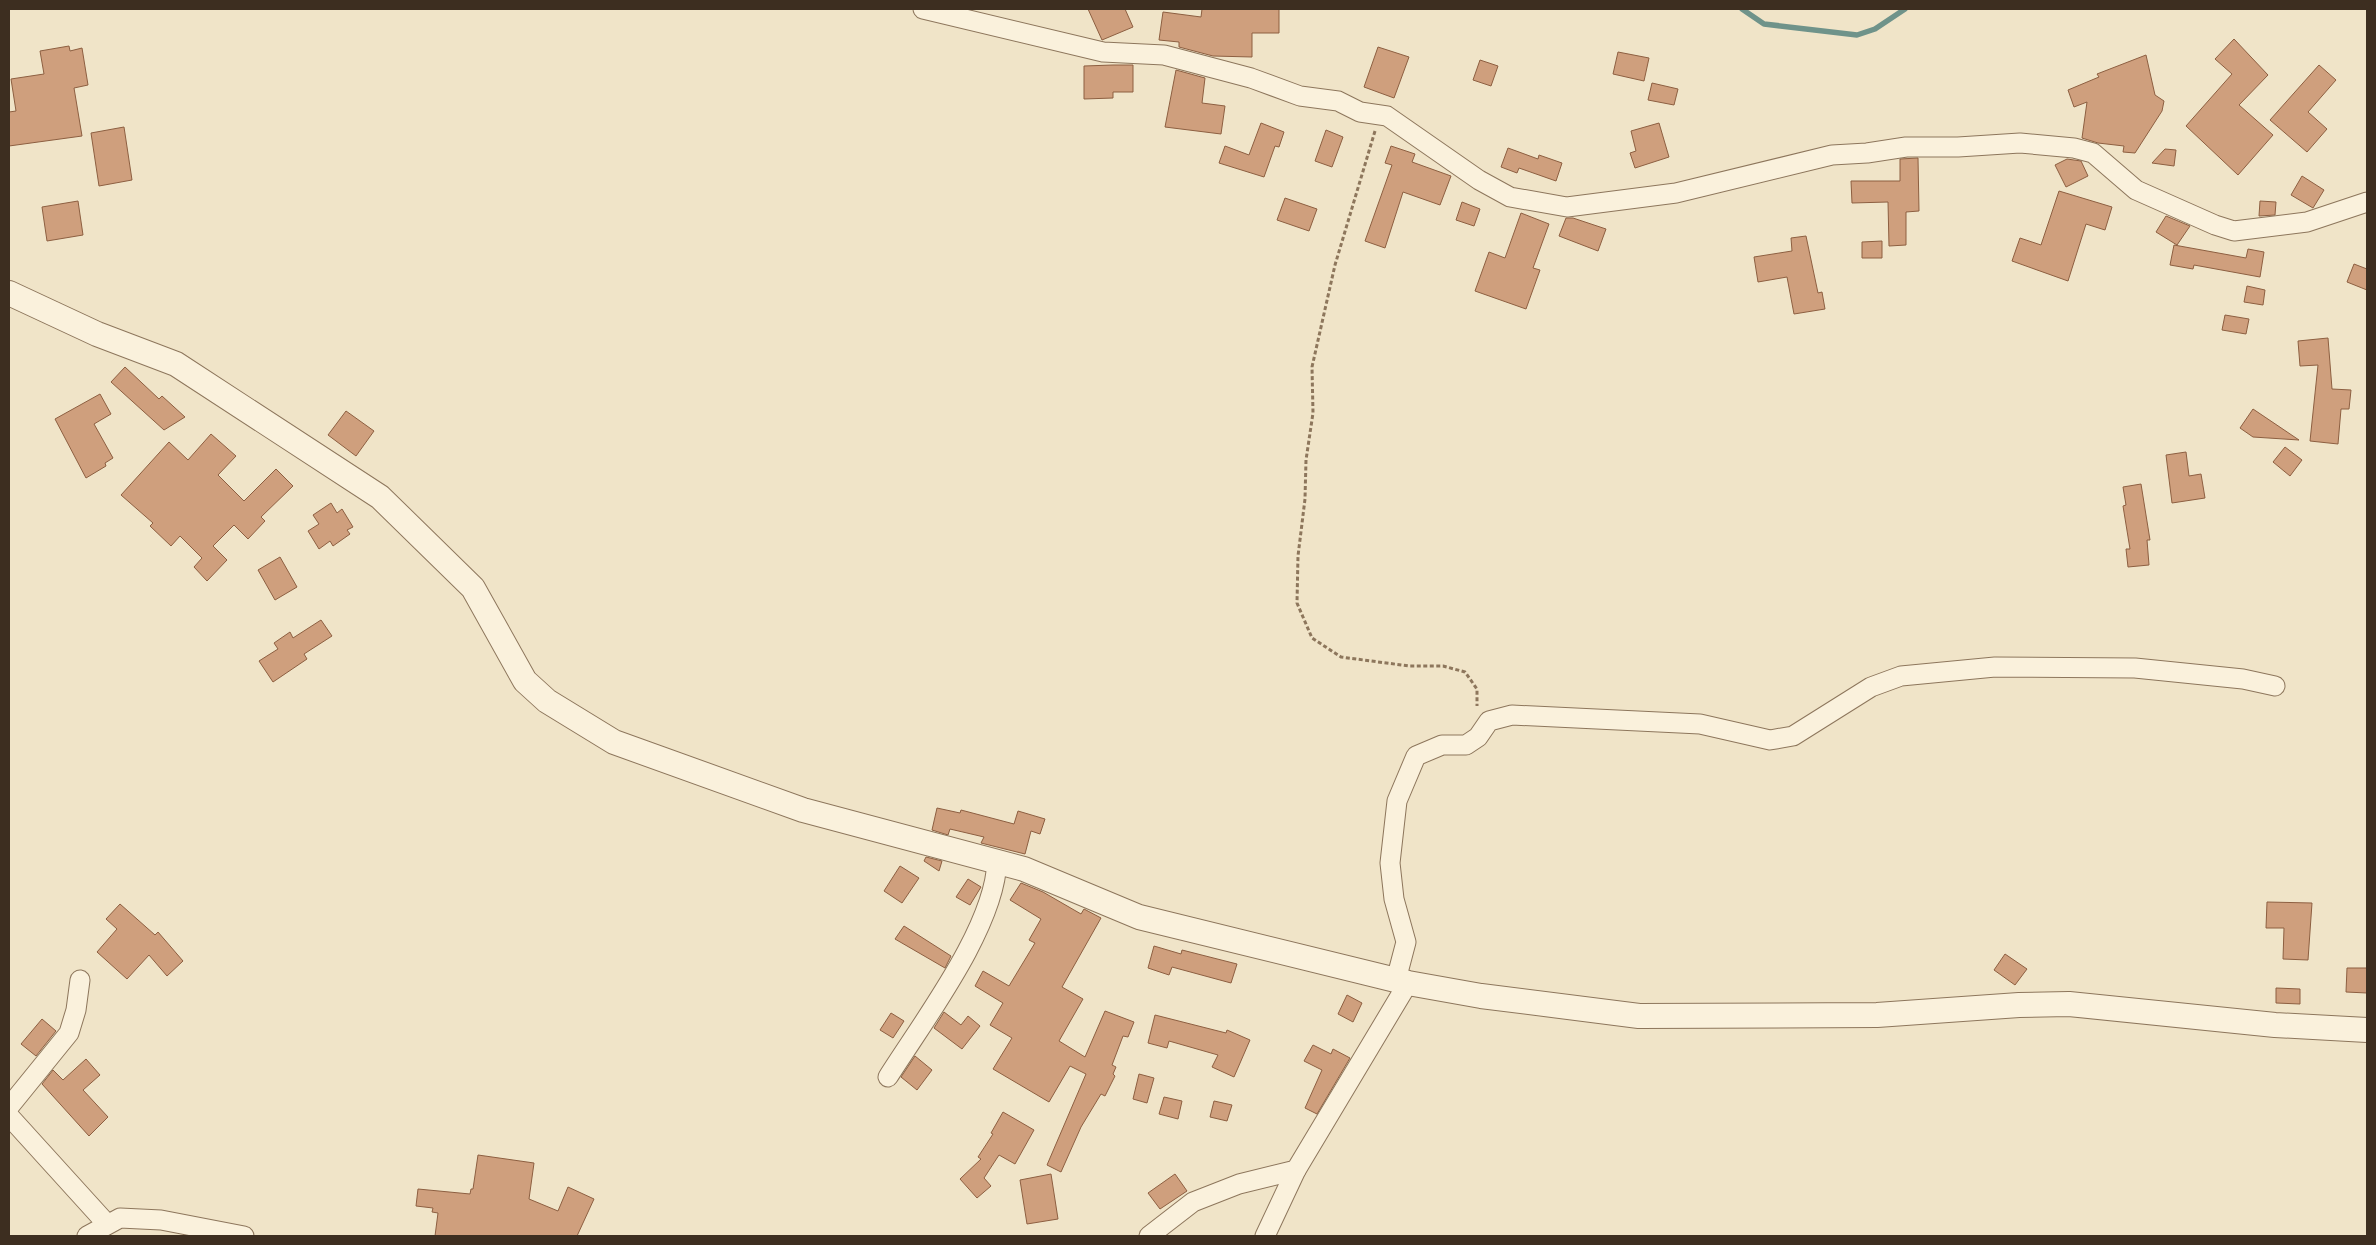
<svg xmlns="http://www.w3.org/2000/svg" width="2376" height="1245" font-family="'Roboto Serif',serif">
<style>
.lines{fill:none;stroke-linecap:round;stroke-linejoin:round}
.stream{stroke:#6f938a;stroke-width:5.5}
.building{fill:#cf9f7d;stroke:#8d5f41}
.minor-casing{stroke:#8d765c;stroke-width:21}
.tertiary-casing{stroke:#8d765c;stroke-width:26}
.path{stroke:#8d765c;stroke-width:3;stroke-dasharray:4 2.5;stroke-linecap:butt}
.minor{stroke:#faf1dc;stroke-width:19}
.tertiary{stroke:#faf1dc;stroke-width:24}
</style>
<rect width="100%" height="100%" fill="#f0e4c8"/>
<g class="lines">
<!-- stream -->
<path class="stream" d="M1742 9 1764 24 1857 35 1875 29 1905 9"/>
</g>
<!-- building -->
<g class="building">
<path d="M1088 9H1125L1133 27 1102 40Z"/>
<path d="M1202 9H1279V33H1252V57L1213 56 1179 47V42L1159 40 1163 12 1201 17Z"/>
<path d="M2234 39 2268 75 2239 105 2273 135 2238 175 2186 126 2232 74 2215 59Z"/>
<path d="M69 46 70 51 82 48 88 85 74 88 82 136 9 146V112L16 111 11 79 44 74 40 51Z"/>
<path d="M1378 47 1409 57 1394 98 1364 87Z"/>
<path d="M1618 52 1649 58 1644 81 1613 74Z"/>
<path d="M2146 55 2155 95 2164 101 2162 111 2135 153 2123 152 2124 146 2098 143 2082 138 2087 102 2074 107 2068 90 2099 77 2097 74Z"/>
<path d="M1480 60 1498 66 1491 86 1473 80Z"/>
<path d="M1113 65H1133V92H1113V98L1084 99V66Z"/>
<path d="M2319 65 2336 80 2308 112 2327 129 2307 152 2270 120Z"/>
<path d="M1176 70 1205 78 1202 103 1225 106 1221 134 1165 127Z"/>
<path d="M1652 83 1678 89 1674 105 1648 100Z"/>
<path d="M1261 123 1284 132 1279 147 1275 146 1264 177 1219 163 1225 146 1249 155Z"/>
<path d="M1659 123 1669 157 1635 168 1630 153 1636 151 1631 131Z"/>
<path d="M124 127 132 180 99 186 91 133Z"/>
<path d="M1326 130 1343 137 1332 167 1315 161Z"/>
<path d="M1391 146 1415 154 1412 162 1451 176 1440 205 1403 192 1385 248 1365 241 1392 165 1385 163Z"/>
<path d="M1508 148 1538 159 1539 155 1562 163 1556 181 1519 168 1517 173 1501 167Z"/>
<path d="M2165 149 2176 150 2174 166 2152 163Z"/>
<path d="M1918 158 1919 211 1906 212V245L1889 246 1888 202 1852 203 1851 181H1900V159Z"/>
<path d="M2067 159 2081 161 2088 176 2066 187 2055 165Z"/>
<path d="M2302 176 2324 190 2313 208 2291 195Z"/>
<path d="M2059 191 2112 207 2105 230 2086 224 2068 281 2012 261 2020 238 2041 245Z"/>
<path d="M1285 198 1317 209 1309 231 1277 220Z"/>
<path d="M78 201 83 235 47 241 42 207Z"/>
<path d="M2260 201 2276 202 2275 215 2259 216Z"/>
<path d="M1462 202 1480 209 1474 226 1456 220Z"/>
<path d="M1521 213 1549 224 1533 268 1540 270 1526 309 1475 291 1489 252 1505 258Z"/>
<path d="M2166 216 2190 226 2177 245 2156 232Z"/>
<path d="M1566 218H1573L1606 229 1598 251 1559 236Z"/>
<path d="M1806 236 1818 293 1822 292 1825 309 1794 314 1787 277 1758 282 1754 257 1792 251 1791 238Z"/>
<path d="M1882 241V258H1862V242Z"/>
<path d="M2174 245 2246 258 2248 249 2264 252 2260 277 2194 265 2193 269 2170 265Z"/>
<path d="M2354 264 2367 269V290L2347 282Z"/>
<path d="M2247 286 2265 290 2263 305 2244 302Z"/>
<path d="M2225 315 2249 319 2246 334 2222 330Z"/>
<path d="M2328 338 2332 389 2351 390 2349 409H2341L2338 444 2310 441 2318 365 2300 366 2298 341Z"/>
<path d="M125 367 159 399 162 396 185 417 164 430 111 382Z"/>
<path d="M100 394 111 414 94 424 113 458 105 463 106 466 86 478 55 419Z"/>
<path d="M2253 409 2299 440 2253 437 2240 428Z"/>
<path d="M346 411 374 431 356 456 328 435Z"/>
<path d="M211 434 236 456 218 475 244 501 276 469 293 486 261 517 265 521 248 539 234 525 213 546 227 560 207 581 194 567 202 558 180 536 171 546 150 526 153 523 121 495 169 442 188 460Z"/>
<path d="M2285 447 2302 460 2290 476 2273 462Z"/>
<path d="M2186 452 2189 476 2201 474 2205 498 2172 503 2166 455Z"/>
<path d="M2141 484 2150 540H2147L2149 565 2128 567 2126 549H2130L2123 506 2126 505 2123 487Z"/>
<path d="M331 503 337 513 342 509 353 527 347 530 350 534 333 546 330 541 319 549 308 531 319 524 313 515Z"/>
<path d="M280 557 297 587 275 600 258 570Z"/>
<path d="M321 620 332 636 304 654 307 659 273 682 259 661 278 649 274 643 290 632 293 638Z"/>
<path d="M937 808 960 813 961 810 1014 824 1018 811 1045 819 1040 834 1031 831 1025 854 981 843 984 837 950 829 948 835 932 830Z"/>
<path d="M926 857 942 861 939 871 924 861Z"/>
<path d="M900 866 919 878 902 903 884 891Z"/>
<path d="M968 879 981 887 970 905 956 897Z"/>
<path d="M1021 883 1043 892 1081 914 1084 909 1101 918 1062 987 1083 999 1059 1041 1085 1057 1105 1011 1134 1022 1128 1037 1123 1036 1112 1065 1116 1067 1113 1074 1115 1076 1105 1096 1101 1094 1081 1127 1061 1172 1047 1165 1086 1074 1070 1066 1049 1102 993 1069 1012 1038 990 1025 1003 1003 975 986 983 971 1009 986 1035 943 1029 940 1041 919 1010 900Z"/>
<path d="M2267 902 2312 903 2308 960 2283 959 2284 928H2266Z"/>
<path d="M120 904 155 935 158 932 183 961 167 976 149 955 127 979 97 952 117 929 106 919Z"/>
<path d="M904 926 951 956 945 968 895 939Z"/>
<path d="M1154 946 1181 954 1182 950 1237 964 1231 983 1172 967 1169 975 1148 968Z"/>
<path d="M2005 954 2027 969 2015 985 1994 970Z"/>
<path d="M2347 968H2367V993L2346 992Z"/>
<path d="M2276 988 2300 989V1004L2276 1003Z"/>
<path d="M1347 995 1362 1003 1353 1022 1338 1014Z"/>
<path d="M944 1012 961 1025 968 1016 980 1026 962 1049 934 1028Z"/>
<path d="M891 1013 904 1021 893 1038 880 1030Z"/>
<path d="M1155 1015 1226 1033 1227 1030 1250 1040 1234 1077 1212 1067 1218 1055 1169 1041 1167 1048 1148 1043Z"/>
<path d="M42 1019 56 1031 36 1056 21 1044Z"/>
<path d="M1313 1045 1331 1054 1333 1049 1350 1058 1317 1114 1305 1108 1322 1070 1304 1061Z"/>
<path d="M915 1056 932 1070 917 1090 901 1077Z"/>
<path d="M86 1059 100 1075 83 1090 108 1117 89 1136 42 1084 53 1070 63 1080Z"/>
<path d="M1139 1074 1154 1078 1147 1103 1133 1099Z"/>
<path d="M1164 1097 1182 1101 1178 1119 1159 1114Z"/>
<path d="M1214 1101 1232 1105 1227 1121 1210 1117Z"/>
<path d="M1003 1112 1034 1130 1015 1164 999 1155 984 1178 991 1186 977 1198 960 1179 981 1159 978 1157 993 1134 991 1133Z"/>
<path d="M478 1155 534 1163 529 1199 558 1211 568 1187 594 1199 577 1236H435L438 1213 432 1212 433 1208 416 1206 418 1189 470 1194 471 1189H473Z"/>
<path d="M1051 1174 1058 1219 1027 1224 1020 1180Z"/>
<path d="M1175 1174 1187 1191 1160 1209 1148 1193Z"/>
</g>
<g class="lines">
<defs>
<g id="minor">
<path d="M923 9 1103 52 1164 55 1251 78 1300 96 1338 101 1360 112 1387 116 1479 180 1510 197 1567 207 1676 193 1832 155 1867 153 1906 147H1958L2020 143 2074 148 2093 153 2136 190 2215 225 2234 231 2307 222 2367 202"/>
<path d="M1396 980 1406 942 1394 899 1390 863 1397 801 1416 756 1442 745H1466L1478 737 1489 721 1512 715 1700 724 1770 740 1793 736 1871 687 1901 676 1995 667 2135 668 2243 679 2275 686"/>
<path d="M888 1077C924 1020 995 927 997 861"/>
<path d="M9 1107 69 1033 76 1010 80 980"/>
<path d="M9 1116 107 1224"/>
<path d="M87 1236 120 1218 161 1220 244 1236"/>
<path d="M1149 1236 1193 1202 1239 1184 1296 1170 1408 983"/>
<path d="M1265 1236 1296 1170"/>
</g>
<path id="tertiary" d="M9 293 97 334 176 364 380 497 473 588 525 681 547 701 614 742 803 810 1024 869 1139 917 1408 983 1481 996 1639 1016 1877 1015 2019 1005 2069 1004 2275 1025 2367 1030"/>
</defs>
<!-- minor casing -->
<use href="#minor" class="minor-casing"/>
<!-- tertiary casing -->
<use href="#tertiary" class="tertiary-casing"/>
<!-- path -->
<path class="path" d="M1375 131 1335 265 1312 367 1313 413 1306 460 1305 499 1298 556 1297 603 1312 638 1341 657 1409 666H1443L1465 672 1477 689V706"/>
<!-- minor -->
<use href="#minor" class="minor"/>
<!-- tertiary -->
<use href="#tertiary" class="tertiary"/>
</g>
<!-- border -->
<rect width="2376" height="1245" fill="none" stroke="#3d2e20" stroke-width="20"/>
</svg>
